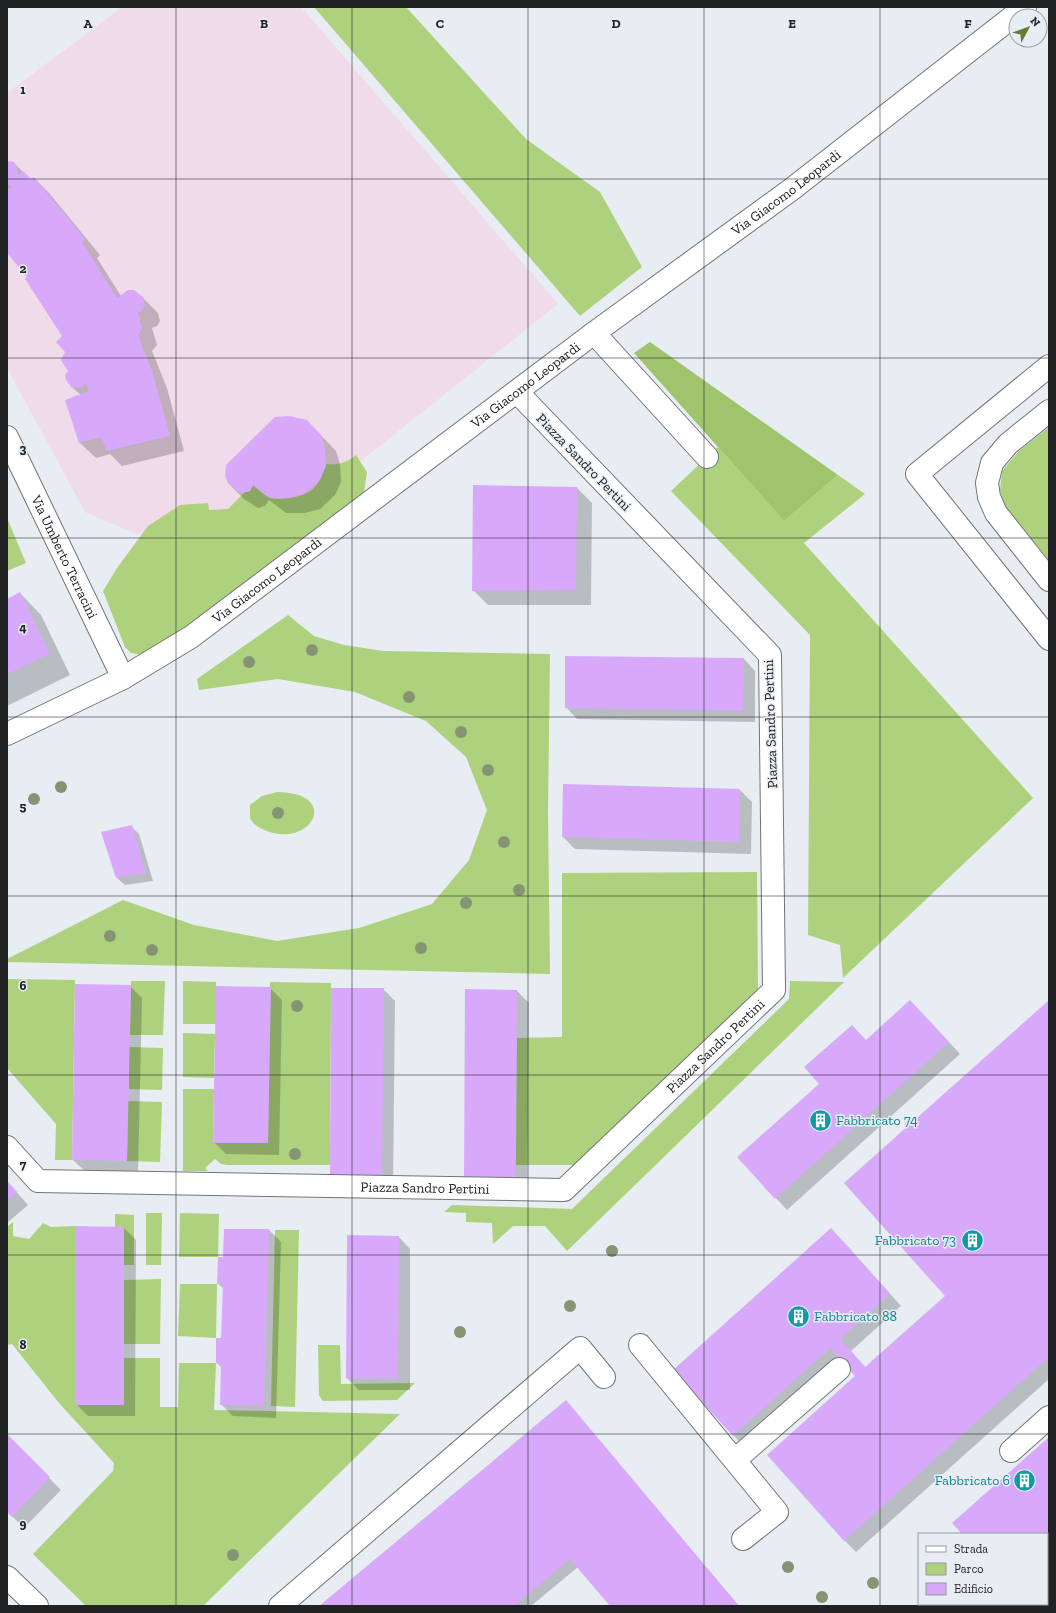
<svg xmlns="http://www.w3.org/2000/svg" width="1056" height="1613" font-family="'Zilla Slab',serif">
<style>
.medical{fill:#f0dbea}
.green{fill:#add17d}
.forest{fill:#9fc46b}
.shadow{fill:#0003}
.building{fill:#d8a9fb}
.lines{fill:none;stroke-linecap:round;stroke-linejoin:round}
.minor-casing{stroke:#707579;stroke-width:24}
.minor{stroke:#fff;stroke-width:22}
.tree{fill:#859473}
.grid{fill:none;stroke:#202224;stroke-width:1;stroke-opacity:0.55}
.labels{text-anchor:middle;stroke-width:3;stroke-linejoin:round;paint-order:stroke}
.street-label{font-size:14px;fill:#202224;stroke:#e7edf2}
.culture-label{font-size:14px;fill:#0d838f;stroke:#e7edf2;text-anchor:start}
.grid-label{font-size:13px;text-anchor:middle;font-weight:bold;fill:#202224;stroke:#e7edf2;stroke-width:3;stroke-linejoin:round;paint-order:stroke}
</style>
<rect width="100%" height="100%" fill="#e7edf2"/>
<!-- medical -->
<path class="medical" d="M122 7H301L558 304 277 528 136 534 85 512 7 368V93Z"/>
<!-- green -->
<g class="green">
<path d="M314 7H406L526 139 600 192 642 267 580 316Z"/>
<path d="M1049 427V562L1004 505 1000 490 1002 471 1008 464 1019 451Z"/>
<path d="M718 447 784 521 838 475 865 494 804 543 1033 798 843 978 840 945 808 935 810 635 671 491Z"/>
<path d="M356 455 367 472 363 499 178 638 144 655 131 653 125 647 103 591 117 568 148 526 180 505 208 503 209 510 228 509 245 492 250 491 253 485C258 489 265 497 271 498 282 501 304 497 313 489 320 484 322 472 325 464 338 465 345 464 356 455Z"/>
<path d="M7 518 26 563 7 571Z"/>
<path d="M288 615 314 636 344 645 383 651 550 654 548 812 550 974 7 962V959L123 900 194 925 277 941 359 928 432 904 469 860 487 810 466 757 426 721 355 692 278 679 199 690 197 679Z"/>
<path d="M277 792C342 793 311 848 267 831 259 828 254 825 250 818V805L262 796Z"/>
<path d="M757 872 758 990 575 1165H516L517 1038 562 1037V873Z"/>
<path d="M7 979 75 980 72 1160H55L56 1124 7 1068Z"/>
<path d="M131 981H165L163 1035H130Z"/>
<path d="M183 981 216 982V1024H183Z"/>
<path d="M790 981 844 982 567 1251 545 1226H513L493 1244 492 1223 466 1222V1213L444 1212 452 1205 572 1209 789 999Z"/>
<path d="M270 982 331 983 330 1165H228L221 1164 215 1159 205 1168 208 1171H183V1089H214L213 1142 268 1143Z"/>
<path d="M183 1033 215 1034 214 1078 183 1077Z"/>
<path d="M129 1047 163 1048 162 1090 129 1089Z"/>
<path d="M128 1101 162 1102 160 1162 127 1161Z"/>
<path d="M146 1213H162L161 1265H146Z"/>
<path d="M180 1213 219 1214 218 1257H179Z"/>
<path d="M115 1214 134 1215V1265H124V1227H115Z"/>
<path d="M13 1222V1236L29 1239 43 1223 51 1227 75 1226V1405H124V1358H160V1407H178L179 1363H216L214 1410 400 1414 203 1606H86L33 1554 113 1471 114 1463 59 1403 12 1344 7 1345V1227Z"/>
<path d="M275 1230H299L295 1407 271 1406Z"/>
<path d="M161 1279 160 1344H124V1280Z"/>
<path d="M180 1284H217L216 1338 178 1336Z"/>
<path d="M318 1345H340L341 1384 415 1383 397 1400 323 1401 319 1395Z"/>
</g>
<!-- forest -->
<path class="forest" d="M650 342 838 475 784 521 634 353Z"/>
<!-- shadow -->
<g class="shadow">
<path d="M7 162 14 163 31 180 34 178 49 193 100 255 97 258 121 296 142 297 158 313 160 321 157 326 152 328 157 345 152 351 167 388 184 451 122 466 110 454 96 458 80 443 81 395 73 388 63 337 29 277 7 251V191L8 190Z"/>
<path d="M307 421 336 451 340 464 341 482 335 495 320 509 305 513H286L269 500 265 506 258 508 244 499 228 483Z"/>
<path d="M577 488 592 503 591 605H488L473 590Z"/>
<path d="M20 593 41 615 70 675 7 706V600Z"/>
<path d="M744 659 755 671V722L577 719 566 707Z"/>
<path d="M564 785 740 790 752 802 751 854 575 849 563 837Z"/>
<path d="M131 826 139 834 153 881 125 885 117 878Z"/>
<path d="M130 986 142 998 138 1172 85 1171 73 1160Z"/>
<path d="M270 988 282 1000 279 1155 226 1154 214 1142Z"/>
<path d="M383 989 395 1001 393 1189 343 1188Z"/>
<path d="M517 991 529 1003 527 1191H477Z"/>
<path d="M1049 1001V1379L856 1552 844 1540 856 1376 842 1359 745 1447 733 1435 843 1241 901 1306 851 1351 866 1368 946 1296Z"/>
<path d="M922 1013 960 1054 787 1210 776 1198 820 1084Z"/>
<path d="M7 1181 28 1205 7 1223Z"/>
<path d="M124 1228 136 1240 135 1416H88L76 1404Z"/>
<path d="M225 1230H269L281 1242 276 1418 233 1416 221 1404 222 1368 217 1363 222 1339 224 1289 218 1284 224 1258Z"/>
<path d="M399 1237 410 1249V1390H359L347 1378Z"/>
<path d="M566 1402 739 1606H611L578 1567 531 1606H321Z"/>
<path d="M7 1436 61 1490 24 1528 7 1511Z"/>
</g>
<!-- building -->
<g class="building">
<path d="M7 161 14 162 17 166 18 175 23 171 31 179 34 177 85 239 82 242 117 298 128 290H134L143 297 145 305 142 310 138 313 142 329 138 335 152 371 170 436 106 451 102 437 79 443 65 400 89 391 86 383 81 387 72 388 66 380 65 375 68 371 61 360 65 352 56 342 62 336 25 279 27 277 7 253V190L12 186 7 184Z"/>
<path d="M290 416 307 420 321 435 325 448 326 466 320 480 304 494 289 498H270L253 485 250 491 241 493 228 483 225 476 226 465 275 417Z"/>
<path d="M473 485 577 487 576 590 472 591Z"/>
<path d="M20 592 50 654 7 674V599Z"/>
<path d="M565 656 744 658 743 711 565 708Z"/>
<path d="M563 784 740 789 739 842 562 837Z"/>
<path d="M132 825 146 873 116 878 101 832Z"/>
<path d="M75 984 131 985 127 1161 72 1160Z"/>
<path d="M216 986 271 987 268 1143H213Z"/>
<path d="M331 988H384L382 1177 330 1176Z"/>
<path d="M465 989 517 990 515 1180 464 1179Z"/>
<path d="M910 1000 949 1042 775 1199 737 1157 819 1084 804 1067 852 1025 866 1040Z"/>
<path d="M1049 1000V1357L844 1541 767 1455 855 1376 830 1348 733 1436 673 1370 831 1228 890 1294 840 1339 865 1367 945 1296 844 1183Z"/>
<path d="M7 1181 17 1192 7 1201Z"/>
<path d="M75 1226 124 1227V1405H75Z"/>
<path d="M224 1229H269L264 1406 220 1405 221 1364 216 1363V1338H221L223 1284H217L218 1257H223Z"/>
<path d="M347 1235 399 1236 398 1379 346 1378Z"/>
<path d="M566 1400 739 1606H610L570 1559 514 1606H319Z"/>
<path d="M7 1434 50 1477 12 1517 7 1512Z"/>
<path d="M1049 1437V1606H1026L1024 1604H1047V1534H962L952 1523Z"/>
</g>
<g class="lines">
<defs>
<g id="minor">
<path d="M594 333 707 457"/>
<path d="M1049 366 917 474 1049 639"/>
<path d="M1049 411 1008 444 992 463 987 483 989 497 996 513 1049 580"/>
<path id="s1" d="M7 437 123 678"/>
<path id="s2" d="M7 734 123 678 191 637 594 333 792 189 1025 7"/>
<path id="s3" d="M7 1147 38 1181 564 1190 774 990 770 655 517 392"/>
<path d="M640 1345 777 1512 743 1539"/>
<path d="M1011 1451 1049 1417"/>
<path d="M735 1460 839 1369"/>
<path d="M7 1577 37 1606"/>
<path d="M280 1606 580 1348 604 1377"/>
</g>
</defs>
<!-- minor casing -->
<use href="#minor" class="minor-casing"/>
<!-- minor -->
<use href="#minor" class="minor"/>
</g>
<!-- trees -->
<g class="tree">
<circle cx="312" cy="650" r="6"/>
<circle cx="249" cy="662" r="6"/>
<circle cx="409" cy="697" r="6"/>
<circle cx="461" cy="732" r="6"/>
<circle cx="488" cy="770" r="6"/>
<circle cx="61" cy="787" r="6"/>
<circle cx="34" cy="799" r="6"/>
<circle cx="278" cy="813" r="6"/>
<circle cx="504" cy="842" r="6"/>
<circle cx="519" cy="890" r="6"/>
<circle cx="466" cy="903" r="6"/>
<circle cx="110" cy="936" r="6"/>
<circle cx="421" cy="948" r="6"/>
<circle cx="152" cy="950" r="6"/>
<circle cx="297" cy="1006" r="6"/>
<circle cx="295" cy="1154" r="6"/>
<circle cx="612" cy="1251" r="6"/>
<circle cx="570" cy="1306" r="6"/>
<circle cx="460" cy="1332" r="6"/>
<circle cx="233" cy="1555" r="6"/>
<circle cx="788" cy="1567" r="6"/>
<circle cx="873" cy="1583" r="6"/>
<circle cx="822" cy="1597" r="6"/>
</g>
<!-- grid -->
<path class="grid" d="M176 7V1606M352 7V1606M528 7V1606M704 7V1606M880 7V1606M7 179H1049M7 358H1049M7 538H1049M7 717H1049M7 896H1049M7 1075H1049M7 1255H1049M7 1434H1049"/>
<!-- icons -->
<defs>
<symbol id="building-disc" viewBox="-11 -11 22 22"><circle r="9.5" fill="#0f9aa8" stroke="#e7edf2"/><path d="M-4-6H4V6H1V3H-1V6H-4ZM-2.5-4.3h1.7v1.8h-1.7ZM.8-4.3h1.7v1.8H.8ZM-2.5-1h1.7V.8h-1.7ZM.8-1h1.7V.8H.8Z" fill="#fff"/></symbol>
</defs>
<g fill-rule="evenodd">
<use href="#building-disc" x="808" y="1108" width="25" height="25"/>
<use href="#building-disc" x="960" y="1228" width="25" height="25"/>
<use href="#building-disc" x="786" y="1304" width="25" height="25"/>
<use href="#building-disc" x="1012" y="1468" width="25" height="25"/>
</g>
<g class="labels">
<!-- street labels -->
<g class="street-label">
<text dy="5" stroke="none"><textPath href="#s2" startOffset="951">Via Giacomo Leopardi</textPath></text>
<text dy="5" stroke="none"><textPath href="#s2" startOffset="627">Via Giacomo Leopardi</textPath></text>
<text transform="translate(584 462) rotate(46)" y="5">Piazza Sandro Pertini</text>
<text dy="5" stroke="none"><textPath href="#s1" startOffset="133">Via Umberto Terracini</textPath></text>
<text dy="5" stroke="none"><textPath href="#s2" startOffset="303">Via Giacomo Leopardi</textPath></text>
<text transform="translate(770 724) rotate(-92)" y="5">Piazza Sandro Pertini</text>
<text dy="5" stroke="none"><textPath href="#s3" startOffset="781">Piazza Sandro Pertini</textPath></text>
<text dy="5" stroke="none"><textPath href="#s3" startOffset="433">Piazza Sandro Pertini</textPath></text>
</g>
<!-- culture labels -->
<g class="culture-label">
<text x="836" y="1125">Fabbricato 74</text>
<text x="956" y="1245" text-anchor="end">Fabbricato 73</text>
<text x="814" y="1321">Fabbricato 88</text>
<text x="1010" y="1485" text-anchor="end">Fabbricato 6</text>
</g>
</g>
<g class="grid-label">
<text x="88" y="28">A</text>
<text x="264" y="28">B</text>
<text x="440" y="28">C</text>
<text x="616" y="28">D</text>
<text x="792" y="28">E</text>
<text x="968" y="28">F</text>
<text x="23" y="94">1</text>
<text x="23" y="273">2</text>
<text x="23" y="453">3</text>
<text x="23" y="632">4</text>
<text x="23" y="811">5</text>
<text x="23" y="990">6</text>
<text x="23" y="1169">7</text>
<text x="23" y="1349">8</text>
<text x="23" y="1528">9</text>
</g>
<!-- border -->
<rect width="1056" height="1613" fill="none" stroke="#202224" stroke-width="16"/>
<!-- legend -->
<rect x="918" y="1533" width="130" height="72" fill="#e7edf2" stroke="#979ca0"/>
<rect x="926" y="1546" width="20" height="6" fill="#ffffff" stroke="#979ca0"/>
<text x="954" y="1553" font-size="12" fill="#202224">Strada</text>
<rect x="926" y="1563" width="20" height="12" fill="#add17d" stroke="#979ca0"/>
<text x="954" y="1573" font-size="12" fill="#202224">Parco</text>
<rect x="926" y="1583" width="20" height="12" fill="#d8a9fb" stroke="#979ca0"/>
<text x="954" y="1593" font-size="12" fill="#202224">Edificio</text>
<!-- north arrow -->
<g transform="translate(1028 28) rotate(49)"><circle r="19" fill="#e7edf2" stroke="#979ca0"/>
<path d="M0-3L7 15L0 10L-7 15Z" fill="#647d31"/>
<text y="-6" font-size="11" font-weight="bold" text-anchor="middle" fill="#202224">N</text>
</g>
</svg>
